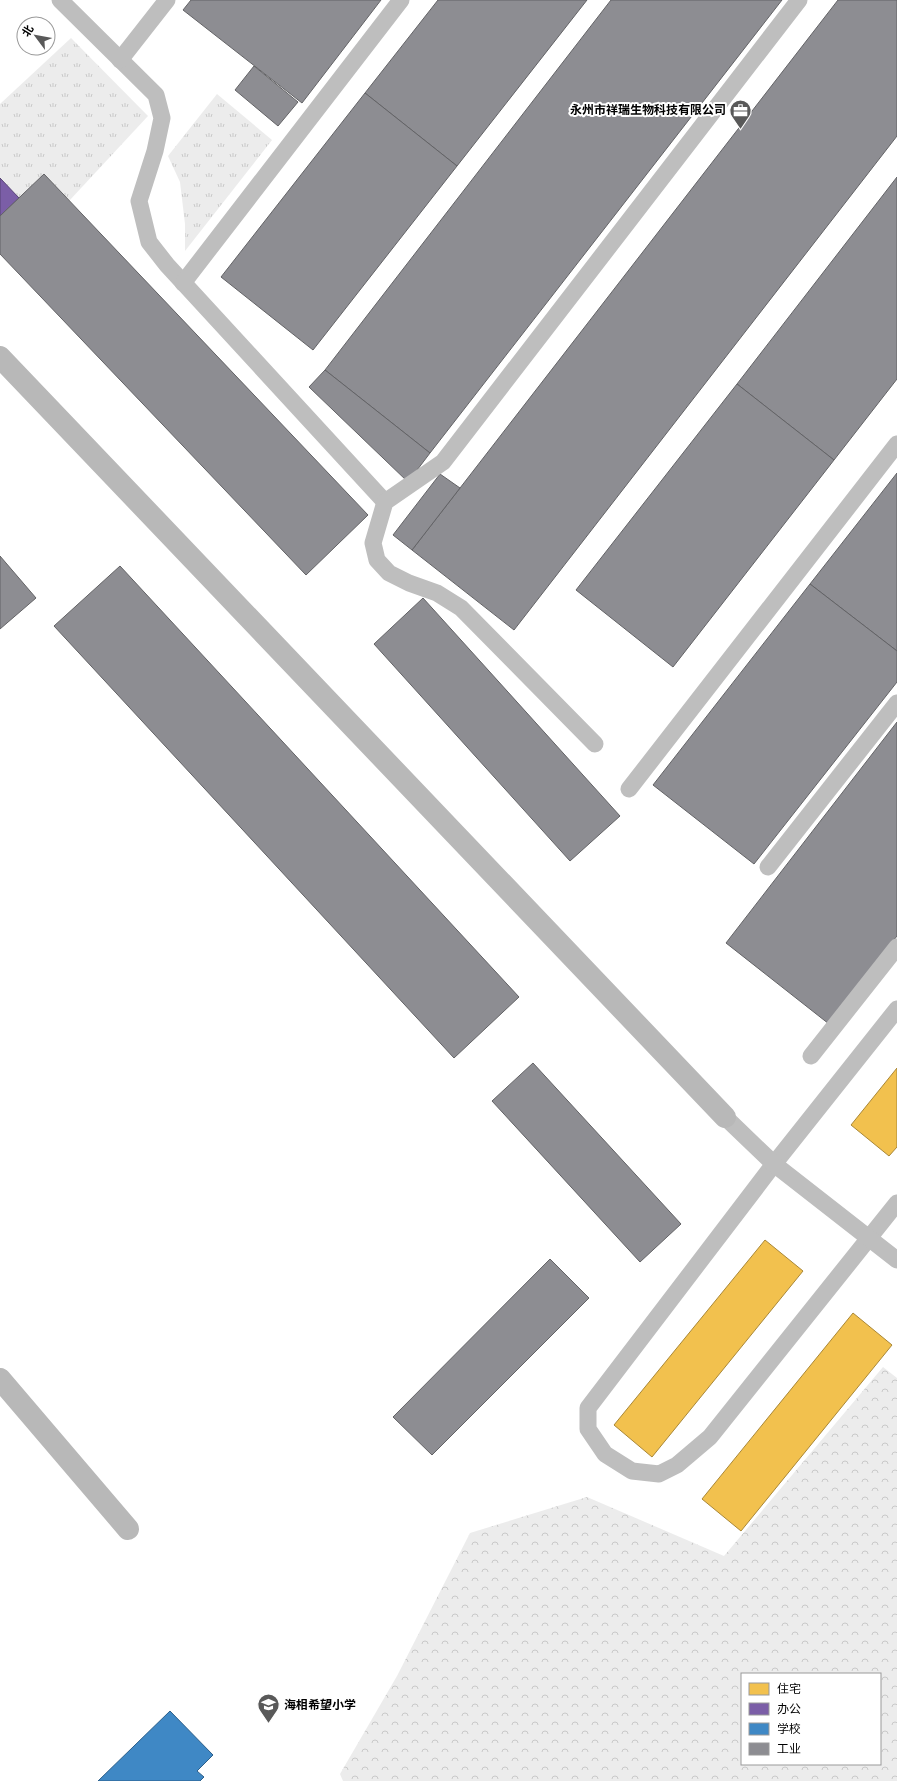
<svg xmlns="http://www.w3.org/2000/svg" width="897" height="1781" font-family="Roboto,'Noto Sans SC',sans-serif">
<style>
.grass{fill:url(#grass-tufts)}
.forest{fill:url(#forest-crowns);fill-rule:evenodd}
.homes{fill:#f2c14e;stroke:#a98737}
.offices{fill:#7b5ea7;stroke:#564275}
.schools{fill:#3f88c5;stroke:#2c5f8a}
.industry{fill:#8d8d92;stroke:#636366}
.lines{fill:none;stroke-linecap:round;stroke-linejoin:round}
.lane{stroke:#bebebe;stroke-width:17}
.secondary{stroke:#b8b8b8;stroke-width:22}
.labels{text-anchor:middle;stroke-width:4;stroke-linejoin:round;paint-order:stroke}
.poi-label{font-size:12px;font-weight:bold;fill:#000;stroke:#fff;text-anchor:end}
</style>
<defs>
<pattern id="grass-tufts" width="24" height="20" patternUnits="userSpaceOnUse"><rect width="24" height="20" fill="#ececec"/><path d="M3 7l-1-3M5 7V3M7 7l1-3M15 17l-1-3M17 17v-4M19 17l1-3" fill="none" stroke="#c9c9c9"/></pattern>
<pattern id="forest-crowns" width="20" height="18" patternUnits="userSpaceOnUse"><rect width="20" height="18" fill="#ececec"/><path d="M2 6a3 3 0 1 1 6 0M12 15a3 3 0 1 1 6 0" fill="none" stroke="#c9c9c9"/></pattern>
</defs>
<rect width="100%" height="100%" fill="#fff"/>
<!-- grass -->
<g class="grass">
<path d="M71 38 148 116 69 201 19 198 0 178V104Z"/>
<path d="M217 94 272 140 185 251V224L180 182 168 156Z"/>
</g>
<!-- forest -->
<path class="forest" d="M883 1367 897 1378V1781H343L340 1774 397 1676 470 1533 587 1497 724 1556ZM742 1674H880V1764H742Z"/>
<!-- homes -->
<g class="homes">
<path d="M897 1068V1147L889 1156 851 1125Z"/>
<path d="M765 1240 803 1271 652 1457 614 1425Z"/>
<path d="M853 1313 892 1345 741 1531 702 1499Z"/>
</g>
<!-- offices -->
<path class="offices" d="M0 178 19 198 0 216Z"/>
<!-- schools -->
<path class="schools" d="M170 1711 213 1755 197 1771 204 1777 200 1781H98Z"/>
<!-- industry -->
<g class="industry">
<path d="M191 0H381L302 103 183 10Z"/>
<path d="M438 0H587L457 166 365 93Z"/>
<path d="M611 0H782L430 453 325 370Z"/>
<path d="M838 0H897V136L514 630 412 550Z"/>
<path d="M254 66 298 102 278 126 235 90Z"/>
<path d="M365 93 457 166 313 350 221 277Z"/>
<path d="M44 174 368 515 306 575 0 254V216Z"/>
<path d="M897 177V379L834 460 737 384Z"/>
<path d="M325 370 430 453 408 482 309 387Z"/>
<path d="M737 384 834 460 673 667 576 590Z"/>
<path d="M897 473V651L810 584Z"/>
<path d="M440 474 460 488 412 550 393 535Z"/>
<path d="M0 556 36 598 0 629Z"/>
<path d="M120 566 519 997 454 1058 54 626Z"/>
<path d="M810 584 897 651V682L754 864 653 785Z"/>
<path d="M423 598 620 816 570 861 374 644Z"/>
<path d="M897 722V936L829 1024 726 943Z"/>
<path d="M533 1063 681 1224 640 1262 492 1101Z"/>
<path d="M550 1259 589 1298 432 1455 393 1417Z"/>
</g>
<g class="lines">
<!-- lane -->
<g class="lane">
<path d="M60 0 156 95 162 118 155 151 139 201 149 242 167 265 385 502"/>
<path d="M120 60 167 0"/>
<path d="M183 283 401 0"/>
<path d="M595 744 461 608 437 593 409 583 389 573 377 560 373 543 385 502 443 462 799 0"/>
<path d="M629 789 897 444"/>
<path d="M768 867 897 703"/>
<path d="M897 1009 774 1164 588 1408V1429L605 1454 632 1471 659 1474 677 1465 710 1437 897 1203"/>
<path d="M811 1056 897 947"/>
<path d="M725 1117 774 1164 897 1260"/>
</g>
<!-- secondary -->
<g class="secondary">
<path d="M0 357 725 1117"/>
<path d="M0 1379 128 1529"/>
</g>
</g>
<!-- icons -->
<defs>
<symbol id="office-pin" viewBox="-11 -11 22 30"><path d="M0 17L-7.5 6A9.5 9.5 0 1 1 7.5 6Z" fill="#595959" stroke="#fff"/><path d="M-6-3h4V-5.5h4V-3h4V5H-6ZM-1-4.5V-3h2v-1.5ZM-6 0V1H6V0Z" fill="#fff"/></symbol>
<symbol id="school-pin" viewBox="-11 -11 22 30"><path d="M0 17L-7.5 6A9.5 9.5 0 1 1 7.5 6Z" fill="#595959" stroke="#fff"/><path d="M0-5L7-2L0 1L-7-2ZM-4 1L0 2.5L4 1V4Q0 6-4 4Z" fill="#fff"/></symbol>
</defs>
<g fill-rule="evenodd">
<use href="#office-pin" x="728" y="98" width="25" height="34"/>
<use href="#school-pin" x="256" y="1692" width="25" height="34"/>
</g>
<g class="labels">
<!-- poi labels -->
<g class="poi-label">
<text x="726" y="114">永州市祥瑞生物科技有限公司</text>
<text x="284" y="1709" text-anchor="start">海相希望小学</text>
</g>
</g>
<!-- legend -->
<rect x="741" y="1673" width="140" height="92" fill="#ffffff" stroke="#999999"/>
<rect x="749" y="1683" width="20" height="12" fill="#f2c14e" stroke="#999999"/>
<text x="777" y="1693" font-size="12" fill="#000000">住宅</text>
<rect x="749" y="1703" width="20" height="12" fill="#7b5ea7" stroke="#999999"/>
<text x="777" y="1713" font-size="12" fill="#000000">办公</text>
<rect x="749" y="1723" width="20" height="12" fill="#3f88c5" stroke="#999999"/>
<text x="777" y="1733" font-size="12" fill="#000000">学校</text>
<rect x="749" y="1743" width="20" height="12" fill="#8d8d92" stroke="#999999"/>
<text x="777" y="1753" font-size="12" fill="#000000">工业</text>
<!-- north arrow -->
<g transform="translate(36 36) rotate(302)"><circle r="19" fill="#ffffff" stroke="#999999"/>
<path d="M0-3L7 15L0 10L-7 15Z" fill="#595959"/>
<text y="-6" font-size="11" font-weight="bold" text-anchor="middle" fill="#000000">北</text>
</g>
</svg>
